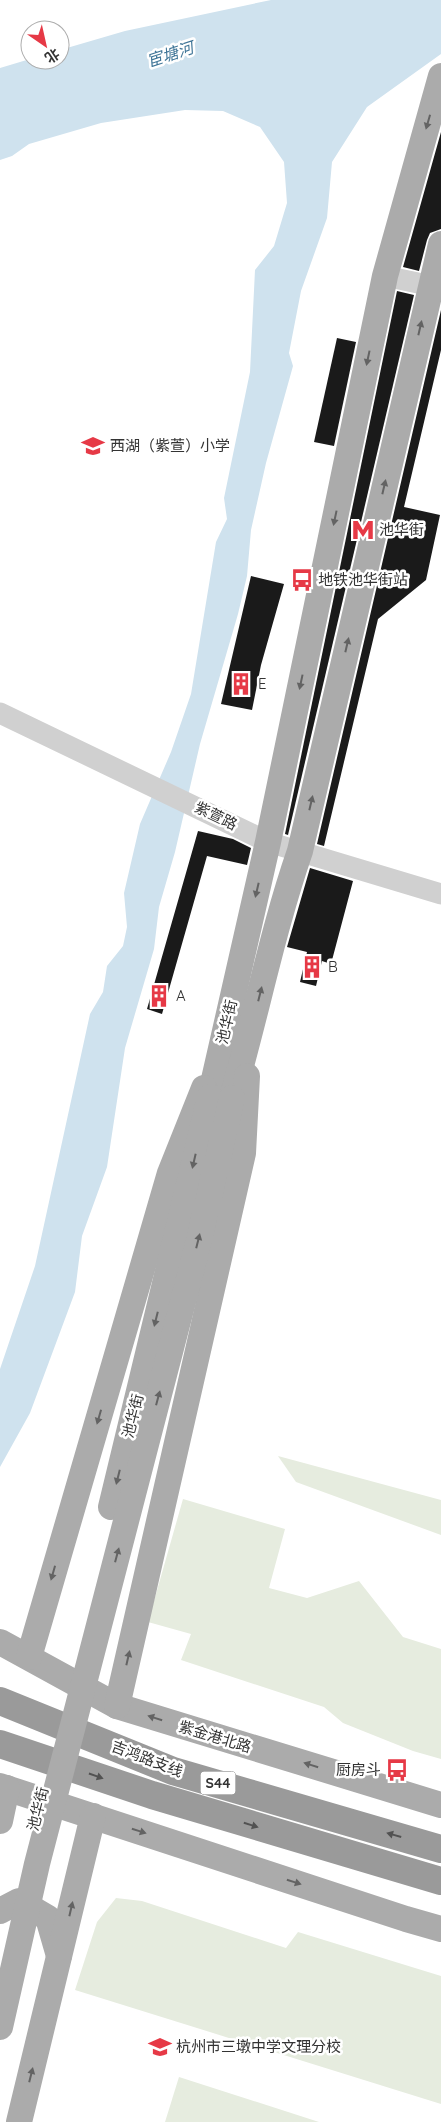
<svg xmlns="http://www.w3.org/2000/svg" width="441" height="2122" font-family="Quicksand,'Noto Sans SC',sans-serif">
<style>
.green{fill:#e6ecdf}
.water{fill:#cfe2ee}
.building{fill:#1a1a1a}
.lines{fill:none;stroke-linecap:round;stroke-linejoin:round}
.minor{stroke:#d0d0d0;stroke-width:21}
.major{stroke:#ababab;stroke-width:26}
.highway{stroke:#9a9a9a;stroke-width:28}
.major-bridge{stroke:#ababab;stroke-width:26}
.oneway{fill:#636363}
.oneway2{fill:#525252}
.labels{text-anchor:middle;stroke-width:5;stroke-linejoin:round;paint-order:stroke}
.shield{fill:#fff;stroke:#707070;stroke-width:1}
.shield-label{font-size:14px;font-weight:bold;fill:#333}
.poi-label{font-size:15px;fill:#333;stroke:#fff;text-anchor:start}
.street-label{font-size:15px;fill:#333;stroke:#fff}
.water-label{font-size:16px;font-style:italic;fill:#3f7597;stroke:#fff}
</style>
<rect width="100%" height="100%" fill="#fff"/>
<!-- green -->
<g class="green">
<path d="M278 1456 441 1500V1535L296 1482Z"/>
<path d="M183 1499 285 1529 269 1588 307 1598 359 1581 403 1637 441 1649V1759L413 1751 343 1723 324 1707 181 1660 191 1634 148 1622Z"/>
<path d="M116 1898 142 1901 286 1948 298 1932 441 1976V2104L75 1990 97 1922Z"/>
<path d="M179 2077 319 2122H165Z"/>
</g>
<!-- water -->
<path class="water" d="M271 0H441V54L367 107 332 162 327 218 301 291 289 353 293 366 266 463 251 530 247 576 238 614 200 744 175 852 159 907 154 949 125 1048 107 1167 82 1236 75 1292 30 1413 0 1467V1369L35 1266 90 1014 103 992 107 966 123 946 127 927 124 893 140 824 171 752 191 694 216 542 227 519 224 498 250 372 255 270 274 246 287 203 284 162 260 127 223 111 185 110 101 123 29 144 12 156 0 160V68L30 59 60 60V50L125 31Z"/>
<!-- building -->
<g class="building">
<path d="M441 132V229L430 233 427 240 419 271 403 267Z"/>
<path d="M397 291 414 295 288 835 285 834Z"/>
<path d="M441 310V350L404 507 440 515 426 580 378 619 324 846 317 844Z"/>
<path d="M337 338 356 342 334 446 314 442Z"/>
<path d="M251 576 284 584 261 665 252 710 221 704Z"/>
<path d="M198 831 233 839 251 848 247 865 207 856 162 1014 147 1009Z"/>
<path d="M310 868 353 881 331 964 322 961 316 986 300 982 307 952 287 947Z"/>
</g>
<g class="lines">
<!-- minor -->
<g class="minor">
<path d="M385 276 441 288"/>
<path d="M0 713 268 842 441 894"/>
</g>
<!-- major -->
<g class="major">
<path d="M210 1097 268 842 385 276 441 76"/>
<path d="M232 1098C256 1016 272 932 300 851L441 244"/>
<path d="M0 1642 117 1706 441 1805"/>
<path d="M29 1657 170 1173 204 1088"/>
<path d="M117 1706 243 1153 247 1076"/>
<path d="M0 1786 406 1919 441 1929"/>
<path d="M0 1821 7 1788"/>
<path d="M0 1911 19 1901 48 1918 59 1956"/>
<path d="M19 2122 93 1816"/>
</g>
<!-- highway -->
<g class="highway">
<path d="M0 1701 173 1771 441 1849"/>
<path d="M0 1744 152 1795 441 1881"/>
</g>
<!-- major-bridge -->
<g class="major-bridge">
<path d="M111 1507 210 1097"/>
<path d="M0 2027 37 1864 198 1244 232 1098"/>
</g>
</g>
<!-- one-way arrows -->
<defs><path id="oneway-solid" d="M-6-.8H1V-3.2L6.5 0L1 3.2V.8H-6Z" transform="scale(1.25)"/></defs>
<g class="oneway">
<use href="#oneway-solid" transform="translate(428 122) rotate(106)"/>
<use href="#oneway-solid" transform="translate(420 328) rotate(-77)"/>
<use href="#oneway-solid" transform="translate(368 358) rotate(102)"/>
<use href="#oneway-solid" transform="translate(384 487) rotate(-77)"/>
<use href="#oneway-solid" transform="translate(335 518) rotate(102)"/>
<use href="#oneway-solid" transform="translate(347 645) rotate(-77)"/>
<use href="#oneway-solid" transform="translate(301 682) rotate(102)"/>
<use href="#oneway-solid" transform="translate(311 803) rotate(-77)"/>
<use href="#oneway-solid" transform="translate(257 890) rotate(103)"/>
<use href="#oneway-solid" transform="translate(260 994) rotate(-76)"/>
<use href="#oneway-solid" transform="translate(194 1161) rotate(103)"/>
<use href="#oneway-solid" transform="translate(198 1241) rotate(-76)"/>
<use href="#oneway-solid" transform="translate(156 1319) rotate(104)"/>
<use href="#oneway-solid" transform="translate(158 1398) rotate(-75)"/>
<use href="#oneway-solid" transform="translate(99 1417) rotate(106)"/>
<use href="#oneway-solid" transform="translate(118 1477) rotate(104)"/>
<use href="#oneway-solid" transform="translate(117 1555) rotate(-75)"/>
<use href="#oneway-solid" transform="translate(53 1573) rotate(106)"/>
<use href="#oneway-solid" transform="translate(128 1658) rotate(-77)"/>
<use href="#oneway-solid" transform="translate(155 1718) rotate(-162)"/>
<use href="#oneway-solid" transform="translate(311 1765) rotate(-163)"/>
<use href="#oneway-solid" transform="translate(139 1831) rotate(18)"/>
<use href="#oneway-solid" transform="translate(294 1882) rotate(18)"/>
<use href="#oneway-solid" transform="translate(71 1909) rotate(-77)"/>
<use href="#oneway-solid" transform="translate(31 2075) rotate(-76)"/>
</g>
<g class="oneway2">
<use href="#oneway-solid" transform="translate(96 1776) rotate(19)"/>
<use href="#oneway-solid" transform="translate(251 1825) rotate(17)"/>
<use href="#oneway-solid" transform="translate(394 1835) rotate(-164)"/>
</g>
<!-- icons -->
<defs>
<symbol id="school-bare" viewBox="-9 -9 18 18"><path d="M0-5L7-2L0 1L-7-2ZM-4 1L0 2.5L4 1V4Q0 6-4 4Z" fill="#e63946" stroke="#fff" stroke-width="2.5" paint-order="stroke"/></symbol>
<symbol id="metro-bare" viewBox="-9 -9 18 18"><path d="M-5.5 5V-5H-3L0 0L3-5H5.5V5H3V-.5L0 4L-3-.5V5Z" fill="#e63946" stroke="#fff" stroke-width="2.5" paint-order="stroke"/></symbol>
<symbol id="bus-bare" viewBox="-9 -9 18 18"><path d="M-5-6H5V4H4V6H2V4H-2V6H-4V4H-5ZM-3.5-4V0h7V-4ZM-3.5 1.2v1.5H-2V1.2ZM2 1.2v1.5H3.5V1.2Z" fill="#e63946" stroke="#fff" stroke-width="2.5" paint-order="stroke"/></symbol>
<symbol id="building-bare" viewBox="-9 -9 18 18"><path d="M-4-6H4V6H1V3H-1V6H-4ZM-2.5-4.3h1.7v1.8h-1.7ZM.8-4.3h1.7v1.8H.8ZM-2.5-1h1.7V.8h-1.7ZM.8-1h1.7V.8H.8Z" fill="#e63946" stroke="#fff" stroke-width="2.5" paint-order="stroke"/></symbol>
</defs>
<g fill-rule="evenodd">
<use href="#school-bare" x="77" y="430" width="32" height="32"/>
<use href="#metro-bare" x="347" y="514" width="32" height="32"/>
<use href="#bus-bare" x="286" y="564" width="32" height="32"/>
<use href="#building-bare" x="225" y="668" width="32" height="32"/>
<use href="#building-bare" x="296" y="951" width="32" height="32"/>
<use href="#building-bare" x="143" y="980" width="32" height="32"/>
<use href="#bus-bare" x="381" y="1754" width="32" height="32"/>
<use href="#school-bare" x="144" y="2031" width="32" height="32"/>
</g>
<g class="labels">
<!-- shield labels -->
<rect class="shield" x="200.5" y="1771.5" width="35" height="23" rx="4"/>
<g class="shield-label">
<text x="218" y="1788">S44</text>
</g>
<!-- poi labels -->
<g class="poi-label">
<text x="110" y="451">西湖（紫萱）小学</text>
<text x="379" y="535">池华街</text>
<text x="318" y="585">地铁池华街站</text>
<text x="258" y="689">E</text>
<text x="328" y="972">B</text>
<text x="176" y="1001">A</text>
<text x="381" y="1775" text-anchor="end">厨房斗</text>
<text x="176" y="2052">杭州市三墩中学文理分校</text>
</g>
<!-- street labels -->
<g class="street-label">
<text transform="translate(216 816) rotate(26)" y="5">紫萱路</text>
<text transform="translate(227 1022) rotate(-77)" y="5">池华街</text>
<text transform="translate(133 1416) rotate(-76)" y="5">池华街</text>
<text transform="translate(215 1737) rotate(17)" y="5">紫金港北路</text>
<text transform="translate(147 1759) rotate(21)" y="5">吉鸿路支线</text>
<text transform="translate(38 1809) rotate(-76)" y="5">池华街</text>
</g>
<!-- water labels -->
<g class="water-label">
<text transform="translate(170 54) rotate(-18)" y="6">宦塘河</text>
</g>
</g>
<!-- north arrow -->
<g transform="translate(45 45) rotate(146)"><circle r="24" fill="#ffffff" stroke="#adadad"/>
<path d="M0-4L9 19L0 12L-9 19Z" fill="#e63946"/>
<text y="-8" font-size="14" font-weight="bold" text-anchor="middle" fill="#333333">北</text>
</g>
</svg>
